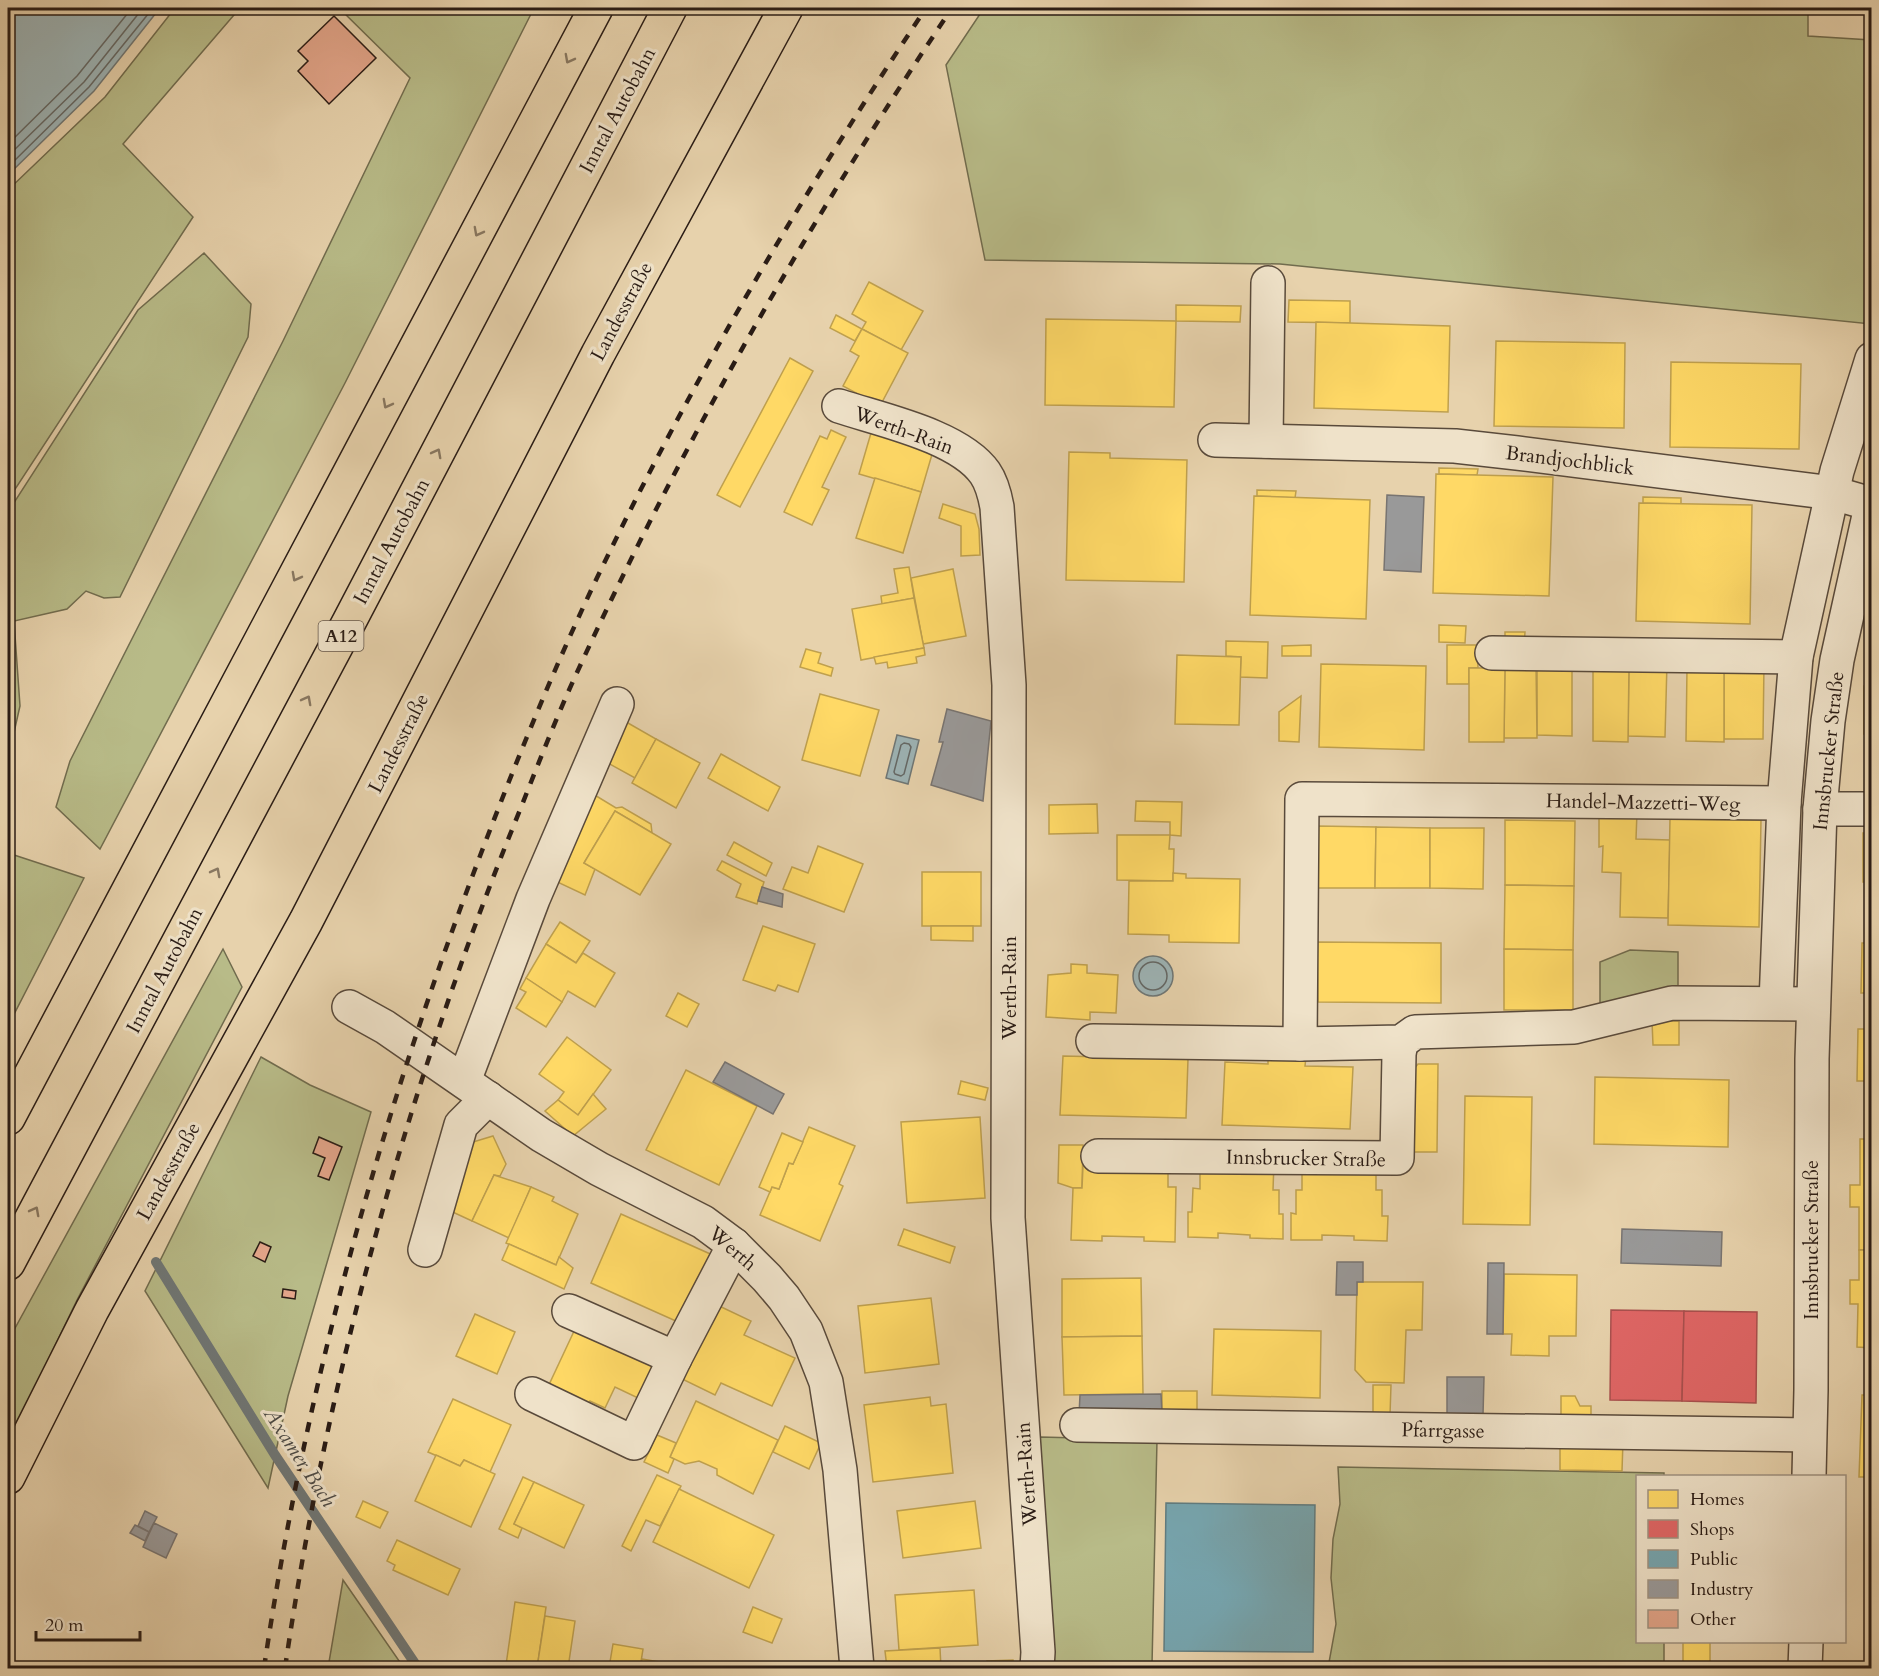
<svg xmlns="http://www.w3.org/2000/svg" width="1879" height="1676" font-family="Cardo,serif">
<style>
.green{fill:#b8bb88;stroke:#716c4e;stroke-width:1.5}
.water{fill:#9db4b6;stroke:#6f7776;stroke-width:1.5}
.homes{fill:#ffd966;stroke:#bfa04e;stroke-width:1.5}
.shops{fill:#e06666;stroke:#a9504e;stroke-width:1.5}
.public{fill:#76a5af;stroke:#5f7c81;stroke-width:1.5}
.industry{fill:#999;stroke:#787471;stroke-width:1.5}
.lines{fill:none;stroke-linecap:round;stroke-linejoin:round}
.shore{stroke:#646866;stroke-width:1.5}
.stream{stroke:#6f7776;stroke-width:10}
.building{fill:#e4a68b;stroke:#2a1c15;stroke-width:1.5}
.minor-casing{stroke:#594a3b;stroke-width:36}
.major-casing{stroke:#2a1c15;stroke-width:36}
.highway-casing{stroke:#2a1c15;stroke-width:36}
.minor{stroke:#efe2c9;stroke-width:33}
.major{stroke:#e7d2ac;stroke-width:33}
.highway{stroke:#e7d2ac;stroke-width:33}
.rail{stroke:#2a1c15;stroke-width:4.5;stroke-dasharray:10 10;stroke-linecap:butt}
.oneway{stroke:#887760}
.labels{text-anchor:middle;stroke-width:6;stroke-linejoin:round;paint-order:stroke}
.shield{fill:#efe2c9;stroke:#65574b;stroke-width:1.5}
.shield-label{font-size:18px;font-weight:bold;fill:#2a1c15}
.street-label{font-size:20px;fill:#2a1c15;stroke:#efe2c9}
.water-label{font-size:21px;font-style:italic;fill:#4c4a45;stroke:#efe2c9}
</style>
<rect width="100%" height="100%" fill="#e7d2ac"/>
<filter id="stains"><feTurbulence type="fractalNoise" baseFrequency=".00333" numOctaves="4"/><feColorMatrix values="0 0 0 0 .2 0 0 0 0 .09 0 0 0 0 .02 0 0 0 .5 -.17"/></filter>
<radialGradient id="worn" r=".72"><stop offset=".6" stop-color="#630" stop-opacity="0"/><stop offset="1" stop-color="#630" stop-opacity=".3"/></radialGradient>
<!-- green -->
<g class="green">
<path d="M175 8H240L123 144 193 217 8 500V190L105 97Z"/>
<path d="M339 8H534L345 383 100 849 56 807 70 761 283 341 410 78Z"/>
<path d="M984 8H1808V36L1871 40V324L1280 264 985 260 946 65Z"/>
<path d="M204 253 251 304 248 337 120 597 104 598 86 591 67 609 14 621 20 706 8 759V512L138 310Z"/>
<path d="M8 853 84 878 8 1026Z"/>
<path d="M223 949 242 987 77 1300 8 1443V1341Z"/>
<path d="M1630 950 1678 952V986L1640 996 1600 1011V962Z"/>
<path d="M261 1057 310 1085 371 1112 288 1396 268 1488 145 1291Z"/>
<path d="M1040 1437 1157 1440 1152 1665 1315 1668H1051Z"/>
<path d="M1338 1467 1664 1473V1476H1638V1642H1664V1668H1328L1336 1624 1331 1578 1333 1539 1340 1504Z"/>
<path d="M343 1580 404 1668H328Z"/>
</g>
<!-- water -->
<g class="water">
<path d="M8 8H160L94 91 8 175Z"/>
<path d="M897 735 919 740 908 784 886 778Z"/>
<circle cx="1153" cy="976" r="20"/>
</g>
<!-- homes -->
<g class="homes">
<path d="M869 282 923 311 901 350 862 329 866 322 852 314Z"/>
<path d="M1289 300 1350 301V323L1288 322Z"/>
<path d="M1176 305 1241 306 1240 322 1176 321Z"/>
<path d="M836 315 862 329 855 341 830 328Z"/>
<path d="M1046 319 1176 321 1174 407 1045 405Z"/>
<path d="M1316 322 1450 326 1448 412 1314 408Z"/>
<path d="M862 329 908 353 880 406 843 386 859 356 850 351Z"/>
<path d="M1496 341 1625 343 1624 428 1494 426Z"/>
<path d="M790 358 813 371 740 507 717 495Z"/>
<path d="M1671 362 1801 364 1799 449 1670 447Z"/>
<path d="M831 430 846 437 822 487 829 490 812 525 784 512 820 436 827 439Z"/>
<path d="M871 433 933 451 921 492 859 474Z"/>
<path d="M1069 452 1110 453V458L1187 460 1184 582 1066 580Z"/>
<path d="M1439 468 1478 469 1477 475 1439 474Z"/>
<path d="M1436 474 1553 477 1549 596 1433 593Z"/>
<path d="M875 478 921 492 903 553 856 538Z"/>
<path d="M1257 490 1296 491 1295 498 1257 496Z"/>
<path d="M1254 496 1370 500 1366 619 1250 615Z"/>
<path d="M1643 497 1681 498V504L1643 503Z"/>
<path d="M1639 503 1752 505 1750 624 1636 621Z"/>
<path d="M943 504 975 514 979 529 980 555 961 556V526L939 518Z"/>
<path d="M909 567 914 598 882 604 881 596 898 593 894 569Z"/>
<path d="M953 569 966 636 923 644 911 578Z"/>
<path d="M914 598 924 648 861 660 852 609Z"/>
<path d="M1439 625 1466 626 1465 643 1439 642Z"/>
<path d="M1505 632H1525L1524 646 1505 645Z"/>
<path d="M1226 641 1268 642 1267 678 1240 677 1241 657 1226 656Z"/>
<path d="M1311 645V656H1282V646Z"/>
<path d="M1447 645H1477L1478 668H1469V684H1447Z"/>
<path d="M924 648 925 655 916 657 917 663 888 668 887 662 876 664 874 657Z"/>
<path d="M806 649 821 653 818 663 833 668 831 676 800 667Z"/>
<path d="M1177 655 1241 657 1239 725 1175 724Z"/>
<path d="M1537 660H1572V736L1537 735Z"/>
<path d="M1629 662 1667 663 1665 737 1628 736Z"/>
<path d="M1505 663H1536L1537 738H1504Z"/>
<path d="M1321 664 1426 666 1424 750 1319 747Z"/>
<path d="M1764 664 1763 739H1724V665Z"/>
<path d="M1593 665H1629L1628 742 1593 741Z"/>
<path d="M1469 668H1505L1504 742H1469Z"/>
<path d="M1687 668 1724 669V742L1686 741Z"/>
<rect x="1864" y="686" width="8" height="48"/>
<path d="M820 694 879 710 860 776 802 760Z"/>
<path d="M1301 696 1299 742 1279 741V712Z"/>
<path d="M621 719 656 739 635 778 606 762Z"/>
<path d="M656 739 700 763 676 808 632 783Z"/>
<path d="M721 754 780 787 768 811 708 778Z"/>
<path d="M593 794 616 808 622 807 651 824 652 833 615 811 584 863 595 869 585 895 553 880Z"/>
<path d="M1136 801 1182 802 1181 836 1170 835V822L1135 821Z"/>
<path d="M1097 804 1098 833 1049 834V805Z"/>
<path d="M615 811 671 844 640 895 584 863Z"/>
<path d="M1599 812H1637L1636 839 1670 840 1668 918 1620 917 1621 873 1602 872 1603 846 1599 847Z"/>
<path d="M1670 819 1761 820 1759 927 1668 925Z"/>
<path d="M1505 820 1575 821 1574 886 1505 885Z"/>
<path d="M1317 826 1376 827 1375 888H1317Z"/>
<path d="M1376 827 1430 828V888H1375Z"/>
<path d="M1430 828H1484L1483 889 1430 888Z"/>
<rect x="1863" y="833" width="9" height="49"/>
<path d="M1117 835H1170L1169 849H1174L1173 881 1117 880Z"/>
<path d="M734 842 772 863 766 876 727 855Z"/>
<path d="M818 846 863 864 844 912 783 889 792 867 808 873Z"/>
<path d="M722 861 764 882 757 904 736 897 741 884 717 870Z"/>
<rect x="922" y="872" width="59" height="54"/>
<path d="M1173 873 1186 874V878L1240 879 1239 943 1169 942V935L1128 934 1129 881H1173Z"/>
<path d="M1505 885 1574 886 1573 950 1504 949Z"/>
<path d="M560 922 590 941 576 963 546 944Z"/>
<path d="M763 926 815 944 798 992 778 985 775 991 743 980Z"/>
<path d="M931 926H973V941L931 940Z"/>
<path d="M1317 942 1441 943V1003L1318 1002Z"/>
<path d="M1862 943H1872V993H1861Z"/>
<path d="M546 944 576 963 583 953 615 973 595 1007 568 991 562 1002 526 978Z"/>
<path d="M1504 949 1573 950V1010H1504Z"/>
<path d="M1071 964 1087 965V973L1118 975 1116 1013 1090 1012V1020L1046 1017 1048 975 1071 973Z"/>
<path d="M526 978 562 1002 546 1027 516 1008 526 992 520 989Z"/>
<path d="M678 993 699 1004 687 1027 666 1016Z"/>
<path d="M1652 1021H1679V1045H1653Z"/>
<path d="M1858 1029H1872V1081H1857Z"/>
<path d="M567 1037 611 1070 578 1115 558 1100 564 1092 539 1074Z"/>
<path d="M1063 1056 1188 1059 1186 1118 1060 1115Z"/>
<path d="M1268 1056 1306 1057 1305 1066 1353 1067 1350 1129 1222 1125 1225 1062 1268 1064Z"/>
<path d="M1418 1064H1438L1437 1152H1411L1412 1071Z"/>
<path d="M686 1070 757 1106 719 1185 646 1150Z"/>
<path d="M1595 1077 1729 1080 1728 1147 1594 1144Z"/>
<path d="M961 1081 988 1088 985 1100 958 1094Z"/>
<path d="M593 1094 606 1109 573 1136 545 1111 558 1100 578 1115Z"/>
<path d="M1465 1096 1532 1097 1530 1225 1463 1224Z"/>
<path d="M980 1117 985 1198 907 1203 901 1122Z"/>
<path d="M809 1127 855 1146 839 1184 843 1186 820 1241 760 1215 772 1187 779 1189 789 1163 793 1164Z"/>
<path d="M782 1133 803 1142 793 1164 789 1163 779 1189 772 1187 770 1192 759 1187Z"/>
<path d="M493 1136 506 1164 500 1176 494 1175 472 1221 444 1208 463 1145Z"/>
<path d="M1860 1139H1872V1250H1859V1207H1850V1185H1860Z"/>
<path d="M1059 1145H1083L1082 1188H1073L1058 1183Z"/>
<path d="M1200 1160 1274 1162 1273 1190H1279V1214H1283V1239L1250 1238V1235L1218 1233V1238L1188 1237V1212H1192L1193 1188 1200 1189Z"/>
<path d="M1302 1161 1376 1162V1190H1382V1216H1388L1387 1241 1354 1240V1236L1322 1235V1240H1291V1213L1296 1214V1190H1302Z"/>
<path d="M1168 1165V1187H1176L1175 1242 1144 1241V1237L1102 1236V1241L1071 1240 1073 1188H1082L1083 1166 1124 1167Z"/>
<path d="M494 1175 531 1187 509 1238 472 1221Z"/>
<path d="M531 1187 554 1197 552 1201 578 1214 556 1265 506 1243Z"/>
<path d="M621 1214 717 1257 687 1326 591 1283Z"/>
<path d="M904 1229 955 1247 950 1263 898 1245Z"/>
<path d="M509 1244 556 1265 559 1257 573 1268 564 1289 502 1260Z"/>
<path d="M1859 1250H1872V1348L1857 1347 1858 1304H1850V1280H1859Z"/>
<path d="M1504 1274 1577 1275 1576 1336H1549V1356L1511 1355 1512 1334H1503Z"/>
<path d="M1141 1278 1142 1336 1062 1337V1279Z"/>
<path d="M1357 1282H1423L1422 1330H1406L1404 1383 1366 1382 1355 1370Z"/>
<path d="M931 1298 939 1364 865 1373 858 1306Z"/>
<path d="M715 1304 751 1321 744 1335 795 1358 772 1406 721 1383 715 1395 680 1378Z"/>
<path d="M475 1314 515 1332 497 1374 456 1356Z"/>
<path d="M576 1327 654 1363 638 1398 615 1387 605 1408 590 1401 587 1408 547 1389Z"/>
<path d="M1214 1329 1321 1331 1320 1398 1212 1395Z"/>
<path d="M1142 1336 1143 1394 1064 1395 1062 1337Z"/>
<path d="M1373 1385H1391L1390 1415H1373Z"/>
<rect x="1162" y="1391" width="35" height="23"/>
<path d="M1862 1395H1872V1477H1859Z"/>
<path d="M1561 1396H1575L1580 1406H1591V1418H1561Z"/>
<path d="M930 1397 931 1406 946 1404 953 1473 873 1482 864 1405Z"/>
<path d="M453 1399 511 1425 490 1472 464 1460 460 1466 428 1452Z"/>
<path d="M696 1401 778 1440 753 1494 717 1475V1469L699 1461 685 1464 670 1457Z"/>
<path d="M785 1426 821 1443 809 1469 773 1452Z"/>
<path d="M657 1435 676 1443 670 1457 674 1459 668 1473 644 1462Z"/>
<path d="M1560 1440 1623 1441 1622 1471 1560 1470Z"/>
<path d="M436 1455 460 1466 464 1460 495 1474 471 1527 415 1501Z"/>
<path d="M657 1475 681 1486 660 1526 646 1520 631 1551 622 1546Z"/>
<path d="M523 1477 534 1482 514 1524 522 1528 518 1538 499 1529Z"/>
<path d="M534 1482 584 1505 564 1548 514 1524Z"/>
<path d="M679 1489 774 1535 749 1588 653 1542Z"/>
<path d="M363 1501 388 1512 380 1528 356 1517Z"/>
<path d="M975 1501 981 1548 903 1558 897 1511Z"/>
<path d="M397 1540 460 1569 448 1595 393 1570 395 1565 387 1561Z"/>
<path d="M974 1590 978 1645 899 1650 895 1595Z"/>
<path d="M515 1602 546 1607 537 1668 506 1665Z"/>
<path d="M753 1607 782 1619 772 1643 743 1632Z"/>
<path d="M545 1616 575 1621 568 1668H537Z"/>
<rect x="1683" y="1642" width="27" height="26"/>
<path d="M613 1644 643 1649 640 1668H609Z"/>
<path d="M940 1648 941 1668H887L885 1651Z"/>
<path d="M642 1659 672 1664 671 1668H640Z"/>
<path d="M1013 1660 1014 1668H988L987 1661Z"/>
</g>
<!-- shops -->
<g class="shops">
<path d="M1611 1310 1684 1311 1682 1401 1610 1400Z"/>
<path d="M1684 1311 1757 1312 1756 1403 1682 1401Z"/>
</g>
<!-- public -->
<path class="public" d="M1166 1503 1315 1505 1313 1652 1164 1651Z"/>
<!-- industry -->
<g class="industry">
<path d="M1387 495 1424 497 1421 572 1384 570Z"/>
<path d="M947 709 991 721 983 801 931 785 943 742H939Z"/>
<path d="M762 887 783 894 782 907 758 901Z"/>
<path d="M725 1062 784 1094 773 1114 713 1082Z"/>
<path d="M1622 1229 1722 1232 1721 1266 1621 1263Z"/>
<path d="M1337 1262H1363V1282H1357V1295H1336Z"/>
<path d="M1488 1263H1504L1503 1334H1487Z"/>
<path d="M1447 1377H1484L1483 1415H1447Z"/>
<path d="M1161 1394 1162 1414 1079 1415 1080 1395Z"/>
<path d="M1868 1488H1872V1549H1867Z"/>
<path d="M145 1511 157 1517 149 1532 138 1526Z"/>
<path d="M154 1523 177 1534 166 1558 143 1547Z"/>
<path d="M135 1525 149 1532 145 1541 130 1533Z"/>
</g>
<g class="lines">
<!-- shore -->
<g class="shore">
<path d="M8 144 77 76 132 8"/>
<path d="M8 156 84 82 143 8"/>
<path d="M8 167 89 87 153 8"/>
<path d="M904 743 909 744 911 747 904 774 901 776 895 774 894 772 901 745Z"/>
<circle cx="1153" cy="976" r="14"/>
</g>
<!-- stream -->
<g class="stream">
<path d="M8 1021 9 1023"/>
<path d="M156 1262 275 1455 418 1668"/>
</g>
</g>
<!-- building -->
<g class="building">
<path d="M334 16 376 58 329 104 298 71 308 61 298 51Z"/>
<path d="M319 1137 342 1147 329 1180 318 1176 325 1158 313 1153Z"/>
<path d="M260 1242 271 1247 265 1262 253 1256Z"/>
<path d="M283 1289 296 1291 295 1299 282 1297Z"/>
</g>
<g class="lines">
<defs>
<g id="minor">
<path d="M839 406C881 420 959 436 985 473 992 483 995 496 997 507L1009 685 1008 1218 1038 1652 1037 1668"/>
<path d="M1215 440 1455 446 1517 453 1833 493 1871 504"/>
<path d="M1266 441 1268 283"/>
<path d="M1492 653 1796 657"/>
<path d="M1820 809H1872"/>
<path d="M1776 1003 1784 803 1796 657 1837 471 1872 359"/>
<path d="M349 1007 385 1027 541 1135 599 1169 703 1222 734 1245 767 1278 784 1298 806 1331 826 1382 840 1470 857 1668"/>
<path d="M1093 1041 1300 1044 1401 1042 1415 1032 1574 1027 1672 1003 1813 1004"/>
<path d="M1300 1044 1302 799 1784 803"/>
<path d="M464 1081 533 899 617 704"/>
<path d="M1098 1156 1397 1158 1399 1054 1401 1042"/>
<path d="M425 1250 461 1125 488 1098"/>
<path d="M569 1311 675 1358 734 1245"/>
<path d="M532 1394 634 1443 675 1358"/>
<path d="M1077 1425 1809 1435"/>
<path d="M1809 1476 1811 1390 1812 1059 1820 809 1828 721 1837 660 1872 502"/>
<path d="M1805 1668 1806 1642"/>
</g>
<path id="major" d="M8 1477 92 1310 306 921 598 354 786 8"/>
<g id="highway">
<path d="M8 1118 596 8"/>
<path d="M8 1263 349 622 670 8"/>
</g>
</defs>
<!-- minor casing -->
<use href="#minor" class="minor-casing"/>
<!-- major casing -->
<use href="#major" class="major-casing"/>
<!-- highway casing -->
<use href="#highway" class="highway-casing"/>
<!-- minor -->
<use href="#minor" class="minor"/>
<!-- major -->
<use href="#major" class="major"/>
<!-- highway -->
<use href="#highway" class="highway"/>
<!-- rail -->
<g class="rail">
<path d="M264 1668C305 1390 380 1118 480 856 520 751 562 648 612 547 703 361 811 181 926 8"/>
<path d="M285 1668C326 1387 401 1111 505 847 528 791 549 734 574 679 681 445 809 221 952 8"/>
</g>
</g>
<!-- one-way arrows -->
<defs><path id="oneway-chevron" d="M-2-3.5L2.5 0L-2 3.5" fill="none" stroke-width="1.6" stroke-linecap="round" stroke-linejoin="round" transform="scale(1.5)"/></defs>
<g class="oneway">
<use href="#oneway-chevron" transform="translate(569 59) rotate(118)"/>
<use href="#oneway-chevron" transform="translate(478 232) rotate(118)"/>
<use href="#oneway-chevron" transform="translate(387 404) rotate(118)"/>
<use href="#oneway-chevron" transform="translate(437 453) rotate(-62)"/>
<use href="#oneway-chevron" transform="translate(296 577) rotate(118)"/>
<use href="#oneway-chevron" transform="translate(307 700) rotate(-62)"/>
<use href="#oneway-chevron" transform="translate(216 872) rotate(-62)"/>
<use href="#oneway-chevron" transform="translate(35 1211) rotate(-62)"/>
</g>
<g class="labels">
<!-- shield labels -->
<rect class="shield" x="318.5" y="621" width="45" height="30" rx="4.5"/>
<g class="shield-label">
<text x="341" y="642">A12</text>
</g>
<!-- street labels -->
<g class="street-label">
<text transform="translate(617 110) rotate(-62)" y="7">Inntal Autobahn</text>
<text transform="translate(621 311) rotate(-62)" y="7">Landesstraße</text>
<text transform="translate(904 430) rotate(20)" y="7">Werth-Rain</text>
<text transform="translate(1570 460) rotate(7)" y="7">Brandjochblick</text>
<text transform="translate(391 541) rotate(-62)" y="7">Inntal Autobahn</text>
<text transform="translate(398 743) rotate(-63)" y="7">Landesstraße</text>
<text transform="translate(1828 751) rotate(-84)" y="7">Innsbrucker Straße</text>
<text transform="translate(1643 802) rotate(1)" y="7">Handel-Mazzetti-Weg</text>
<text transform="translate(164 970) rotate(-62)" y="7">Inntal Autobahn</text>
<text transform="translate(1009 988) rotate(-90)" y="7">Werth-Rain</text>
<text transform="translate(1306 1158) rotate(1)" y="7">Innsbrucker Straße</text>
<text transform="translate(168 1171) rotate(-61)" y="7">Landesstraße</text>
<text transform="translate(1811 1240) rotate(-90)" y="7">Innsbrucker Straße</text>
<text transform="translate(733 1248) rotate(41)" y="7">Werth</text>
<text transform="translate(1443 1430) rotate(1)" y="7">Pfarrgasse</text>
<text transform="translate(1026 1474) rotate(-94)" y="7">Werth-Rain</text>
</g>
<!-- water labels -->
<g class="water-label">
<text transform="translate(300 1457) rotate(57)" y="7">Axamer Bach</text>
</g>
</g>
<!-- margin -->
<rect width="1879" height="1676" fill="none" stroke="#e7d2ac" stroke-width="30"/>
<rect x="9" y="9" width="1861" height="1658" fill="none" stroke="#2a1c15" stroke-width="3"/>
<rect x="15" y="15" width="1849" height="1646" fill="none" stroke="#2a1c15" stroke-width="1.5"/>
<!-- legend -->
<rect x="1636" y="1475" width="210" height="168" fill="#efe2c9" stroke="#a09381" stroke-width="1.5"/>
<rect x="1648" y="1490" width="30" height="18" fill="#ffd966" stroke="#a09381" stroke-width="1.5"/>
<text x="1690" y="1505" font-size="18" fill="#2a1c15">Homes</text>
<rect x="1648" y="1520" width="30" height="18" fill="#e06666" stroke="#a09381" stroke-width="1.5"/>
<text x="1690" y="1535" font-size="18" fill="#2a1c15">Shops</text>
<rect x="1648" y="1550" width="30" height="18" fill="#76a5af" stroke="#a09381" stroke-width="1.5"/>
<text x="1690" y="1565" font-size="18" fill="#2a1c15">Public</text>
<rect x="1648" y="1580" width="30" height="18" fill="#999999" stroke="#a09381" stroke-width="1.5"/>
<text x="1690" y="1595" font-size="18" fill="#2a1c15">Industry</text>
<rect x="1648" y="1610" width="30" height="18" fill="#e4a68b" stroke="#a09381" stroke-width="1.5"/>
<text x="1690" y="1625" font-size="18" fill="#2a1c15">Other</text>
<!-- scale -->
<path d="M36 1631v9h104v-9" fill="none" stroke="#2a1c15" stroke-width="3"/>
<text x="45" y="1631" font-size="18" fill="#2a1c15" stroke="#efe2c9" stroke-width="4.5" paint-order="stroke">20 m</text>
<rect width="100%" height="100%" filter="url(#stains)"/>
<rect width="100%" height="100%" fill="url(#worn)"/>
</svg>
